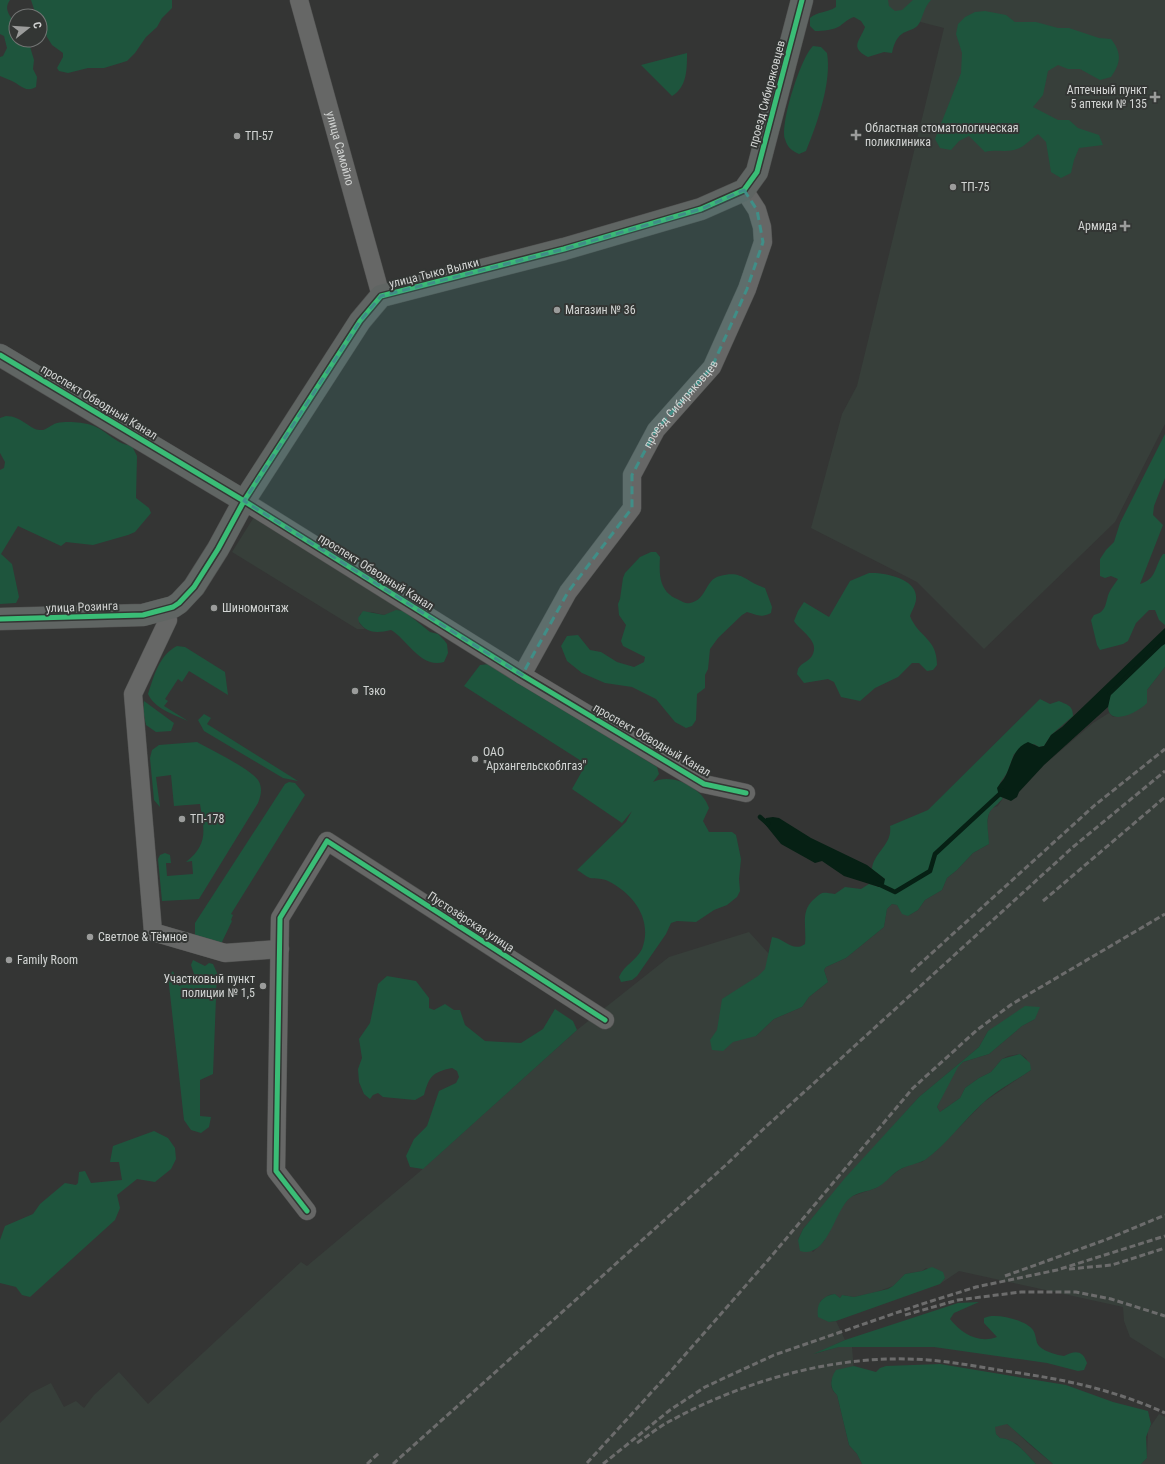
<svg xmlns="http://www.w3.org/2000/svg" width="1165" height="1464" font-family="'Roboto Condensed',sans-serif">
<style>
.built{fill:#373f3a;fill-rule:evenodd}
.green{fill:#1e553d}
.water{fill:#062014}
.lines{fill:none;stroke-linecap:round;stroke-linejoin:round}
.stream{stroke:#062014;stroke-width:4.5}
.street-casing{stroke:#505150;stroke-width:19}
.secondary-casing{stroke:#505150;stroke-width:23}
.street{stroke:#666766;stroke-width:18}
.secondary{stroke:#606563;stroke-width:22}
.rail{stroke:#6c6c6c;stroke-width:3;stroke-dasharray:6 3;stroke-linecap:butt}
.cycleway-casing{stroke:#333634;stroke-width:8}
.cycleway{stroke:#3abd76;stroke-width:5}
.marked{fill:#408e87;fill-opacity:0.2;stroke:#408e87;stroke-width:3;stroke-dasharray:8 5;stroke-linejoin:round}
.poi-dot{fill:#9b9c9b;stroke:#333634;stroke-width:1.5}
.labels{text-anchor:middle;stroke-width:4;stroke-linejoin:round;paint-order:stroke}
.poi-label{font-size:12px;fill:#d2d4d3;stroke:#333634;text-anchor:start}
.street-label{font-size:12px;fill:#d2d4d3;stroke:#333634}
</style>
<rect width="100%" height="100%" fill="#343534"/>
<!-- built -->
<g class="built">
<path d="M847 0H1165V424L1115 522 984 649 917 582 811 528 842 414 857 386 944 28 846 3Z"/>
<path d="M254 517 401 610 384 615 372 612 360 614 359 623 365 629H357L232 552Z"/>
<path d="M1165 667V1359L1130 1337 1124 1321 1123 1307 959 1271 940 1284 945 1278 926 1268 922 1271 905 1274 893 1286 876 1292 854 1297 842 1295 840 1298 835 1294 829 1295 820 1301 829 1322 836 1321 845 1340 814 1354 838 1347H852L854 1371 831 1380V1386L833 1391 837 1395 849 1445 857 1454 862 1464H0V1423L31 1393 51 1383 64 1407 76 1401 84 1408 94 1395 119 1372 148 1404 301 1262 307 1266 417 1174 577 1030 669 957 749 932 769 954 756 1036 774 1019 802 1007 809 997 828 982 824 970 826 967 846 958 884 927 887 909 892 904 897 905 900 909 908 916 918 910 925 900 942 890 947 878 957 870 973 853 989 844 987 825 989 813 992 808 998 806 1003 798 1010 800 1017 797 1019 792 1044 765 1093 723 1109 713 1113 717 1141 708 1147 697V690ZM1035 1019 1022 1026 989 1054 963 1062 957 1067 950 1080 937 1107 940 1112 960 1098 965 1088 979 1078 991 1072 1002 1059 1008 1056 1020 1054 1026 1058 1031 1070 984 1102 936 1151 922 1162 911 1164 899 1170 876 1188 850 1197 841 1208 824 1241 813 1252 798 1240 803 1229 838 1188 919 1097 979 1047 988 1031Z"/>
<path d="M1159 1414 1165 1417V1464H1141L1147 1458 1148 1430Z"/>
<path d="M1001 1424H1007L1012 1428 1030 1445 1053 1464H1036L1017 1444 1006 1439 1000 1438 996 1434 994 1427Z"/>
</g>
<!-- green -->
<g class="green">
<path d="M0 0H10C2 11 13 17 16 27 17 30 16 36 16 40H28L34 60 33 69 37 77 36 87C25 93 21 85 12 81 8 79 4 78 0 76V57L3 56 7 48 4 36 0 34Z"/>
<path d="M31 0H172V8L162 18 157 27 146 37 135 53 127 61 104 68H88L68 73 59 71 57 68 63 57V53L52 45 47 37 40 16 36 15Z"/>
<path d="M836 0H888L889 6 895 11 902 10 913 0H931C924 8 924 13 920 22 913 36 898 24 892 53L884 52 868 57C849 47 860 41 865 27L861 21 854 17C848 19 845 22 840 26 834 30 823 31 815 31L810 26V18C818 11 827 13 836 7Z"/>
<path d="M985 11 1006 15 1015 22H1036L1058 28H1069L1099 38 1111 39C1122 53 1121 63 1111 77L1100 80 1080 69H1068L1058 65 1048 71 1043 95 1033 107 1058 120H1069L1078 128 1099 135 1103 145 1079 148 1074 160 1071 173 1061 178 1051 172 1046 142 1038 134C1032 138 1024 147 1017 149 1007 153 996 149 985 152L969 136 959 141 951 150 940 148 935 139 961 73 962 53 956 34 958 24 965 17 975 12Z"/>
<path d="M813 46 821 47 827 53C832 82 817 124 806 151L799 154C792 151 787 147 785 139 780 123 801 57 813 46Z"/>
<path d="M687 53C687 69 687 87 672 96L641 65Z"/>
<path d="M6 416C22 416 30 430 40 430 46 431 50 425 57 423 66 421 82 422 91 425 107 430 113 443 132 446L137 456 136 498 149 508 151 513 135 532 128 535 93 545 66 542 61 546 18 526 1 554 12 564 19 597 16 603 0 604V470L4 468 5 462 0 453V418Z"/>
<path d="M1165 434V478L1154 506 1153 515 1163 525 1140 584C1157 579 1154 567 1163 554H1165V625L1159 620 1155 610H1149L1136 623 1128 641 1123 644 1100 650 1097 645 1091 620 1094 615C1107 612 1105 603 1109 593 1111 588 1115 584 1118 579L1111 576 1105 578 1100 576V559L1106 550 1114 542 1120 523Z"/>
<path d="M651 552H656L660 557C659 574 659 591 677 599 682 601 684 604 690 603 707 600 705 579 720 576 743 570 745 582 765 588L772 607 771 613C760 618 758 615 747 612L742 615 718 638 710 649 708 669 705 675V688L697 694 696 720 692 726 686 728 675 722 656 699 632 687 605 683 582 673 567 661 561 646 567 636 578 635 590 650 601 652 617 662 634 667 644 662 645 657 623 646 621 641 626 625 619 615 618 604 620 599 623 578 625 573 640 557Z"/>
<path d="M869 573C883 572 915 578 916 596 917 603 912 610 910 616 919 638 937 638 937 665L933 670 927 671 919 663H912L898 677 875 688 860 701 841 697 834 682 828 679 804 683 797 674 798 669C801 663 808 662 812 656 821 641 800 631 794 621L798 611 804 602 829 617 850 581Z"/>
<path d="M396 610 404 611 430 632 438 634 444 640 447 644 448 653 444 662C421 669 408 640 391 630 378 633 367 634 359 622L358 618 363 611 384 615Z"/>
<path d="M1165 644V667L1147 690V703C1133 717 1098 729 1111 694 1114 687 1144 656 1151 651 1156 648 1161 646 1165 644Z"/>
<path d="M177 646 185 647 225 672 228 695 189 671 182 682 178 679 165 699 168 701 164 706 188 721C173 714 155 709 148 694 154 676 159 655 177 646Z"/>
<path d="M490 664 657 767 659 774 653 782C672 772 703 788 709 808L703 821 709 832H732L736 835 741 859 739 879 740 891 737 897 727 905 714 910 696 922 677 921 671 923 666 934 637 976 632 980 621 982 619 977C624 965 637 960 642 949 653 920 634 894 608 881 602 878 596 879 590 878 585 876 581 872 577 870L626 822 632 811 622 823 572 789 586 764 464 686 480 665Z"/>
<path d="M1040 699 1050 704 1059 701C1067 705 1073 705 1073 716L1051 735 1044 746 1039 747 1034 744 1014 754 1007 773 1000 783 999 796 1003 798C999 803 996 805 992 809 984 817 989 834 989 844L973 853 957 870 947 878 942 890 925 900 918 910 908 916 902 914 897 905 892 904 887 909 884 927 846 958 826 967 824 970 828 982 809 997 802 1007 774 1019 756 1036 733 1042 723 1051 712 1050 710 1040 717 1030 722 999 758 976 765 969 772 937C784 938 793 953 805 944 807 928 800 912 813 900 823 891 822 892 835 894L845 887 861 889 869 884 879 887 885 879 872 869C873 853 893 844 890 826L928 810Z"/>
<path d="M144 701 174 723 171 731 156 732 146 725 143 711Z"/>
<path d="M204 714 211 718 207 724 298 781 283 778 204 731 198 720Z"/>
<path d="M197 742C211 750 249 768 258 780 263 788 261 795 258 803L199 899 162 901 158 859 160 855 165 853 170 855 171 863H166L167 876 193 874 192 861 186 862C209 844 204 829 200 804L174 806 171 775 156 777 160 807 154 800 150 758 152 750 159 745Z"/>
<path d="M289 782 295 783 305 795 231 914 233 915 231 920 232 921 221 944 195 936V923L285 784Z"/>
<path d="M193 960 205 966 209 963 213 964 217 973 213 1074 200 1080V1116L211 1117 209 1127 201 1133 191 1130 184 1120 168 976 173 971 179 986 196 980 191 965Z"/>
<path d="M387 976 416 981 429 998V1008L434 1010 445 1004 454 1010H460L465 1025 485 1041 521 1043 543 1029 555 1009 573 1021 577 1030 423 1169 410 1167 406 1156 414 1139 427 1126 439 1091 456 1083 459 1077 457 1071 452 1068C432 1072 429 1077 424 1095L415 1100 383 1097 378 1093 373 1095 370 1099 364 1094 359 1082 358 1069 362 1058 359 1039 370 1023 378 984Z"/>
<path d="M1025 1006 1040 1007 1035 1019 1022 1026 989 1054 963 1062 958 1067 937 1107 940 1112 960 1098 965 1088 979 1078 991 1072 1002 1059 1020 1054 1030 1063 1031 1070C1015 1081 997 1090 983 1103 963 1121 947 1144 925 1160 918 1164 907 1165 899 1170 891 1175 885 1184 876 1188 867 1192 857 1192 850 1198 834 1211 828 1259 800 1251L798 1240 803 1229 845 1178 919 1097 979 1047 988 1031Z"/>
<path d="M154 1131 168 1138 175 1148 176 1159 171 1169 155 1182 137 1179 117 1195 120 1208 115 1220 30 1297 22 1295 16 1287 0 1283V1240L5 1226 33 1214 40 1204 65 1183 76 1185 78 1183 79 1172 85 1171 91 1183 122 1180 119 1162H110L113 1146Z"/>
<path d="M932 1267 943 1272 945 1278 940 1284 836 1321 829 1322 818 1317C816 1303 822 1296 835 1294L840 1298 842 1295 854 1297 888 1289 893 1286 905 1274 922 1271Z"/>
<path d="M979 1302 954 1313 950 1319C961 1333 978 1344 997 1337L984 1323V1318C995 1312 1026 1320 1033 1330 1037 1336 1035 1343 1040 1347 1046 1352 1057 1355 1064 1356 1075 1350 1083 1350 1087 1363L1084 1370 1078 1371 1047 1363 934 1347H839L813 1354 845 1340 958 1303Z"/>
<path d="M940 1364 1066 1385 1113 1402 1148 1411 1151 1424 1146 1437 1147 1458 1141 1464H1053L1007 1424 995 1427 996 1434 1000 1438C1016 1439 1025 1453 1036 1464H862L857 1454 849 1445 837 1395C829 1388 830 1379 836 1370L854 1366 876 1372 880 1368 886 1366Z"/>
</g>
<!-- water -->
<g class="water">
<path d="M1165 628V644L1150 652 1117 685 1111 694 1108 707 1044 765 1019 792 1017 797 1011 801 999 796 997 788C1000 783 1004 780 1006 775 1012 763 1013 748 1028 742L1039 747 1044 746 1051 735 1062 727Z"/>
<path d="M773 817 779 818 811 838 867 865 885 879 884 884 879 887 844 876 822 861 815 863 781 844 764 823 766 818Z"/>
</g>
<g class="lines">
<!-- stream -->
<g class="stream">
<path d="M1110 693 1165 640"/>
<path d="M760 817 768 824"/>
<path d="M876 883 895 892 930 871 935 854 1003 791"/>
</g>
<defs>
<g id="street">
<path id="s1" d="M299 0 381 296"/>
<path d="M244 501 522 675 704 784 746 793"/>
<path d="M165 611 168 620 133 694 153 932 225 953 280 949"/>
<path id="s2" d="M522 675 568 592 632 508V475L656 430 712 367 747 289 763 242 762 227 757 210 744 190"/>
<path d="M307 1211 276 1171 280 918 327 841 605 1020"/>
</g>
<g id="secondary">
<path d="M0 355 244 501"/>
<path d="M0 619 143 615 173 607 179 603 194 587 218 549 244 501 360 321 381 296 564 249 701 209 744 190 757 172 802 0"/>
</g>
</defs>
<!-- street casing -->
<use href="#street" class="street-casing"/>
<!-- secondary casing -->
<use href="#secondary" class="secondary-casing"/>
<!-- street -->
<use href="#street" class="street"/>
<!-- secondary -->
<use href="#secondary" class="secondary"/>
<!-- rail -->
<g class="rail">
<path d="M1043 901 1165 797"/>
<path d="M911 972 1095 805 1165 749"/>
<path d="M1069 1269 1112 1265 1165 1248"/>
<path d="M1005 1276 1105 1240 1165 1215"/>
<path d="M905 1315 958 1300 1021 1292H1076L1111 1299 1165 1316"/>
<path d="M637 1443C649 1435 660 1426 672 1420 748 1379 841 1353 928 1360 954 1362 980 1367 1005 1371 1063 1379 1112 1389 1165 1413"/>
<path d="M587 1463 670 1372 769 1259 913 1088 977 1030 1012 1004 1165 914"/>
<path d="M367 1464 379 1453"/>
<path d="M393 1464 728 1163 758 1134 1073 847 1165 771"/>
<path d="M603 1464 670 1410 705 1387 774 1355 919 1305 976 1287 1057 1270 1165 1236"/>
</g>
<defs>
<g id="cycleway">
<path d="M0 355 244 501 522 675 704 784 746 793"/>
<path d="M0 619 143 615 173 607 179 603 194 587 218 549 244 501 360 321 381 296 564 249 701 209 744 190 757 172 802 0"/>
<path d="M307 1211 276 1171 280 918 327 841 605 1020"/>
</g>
</defs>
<!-- cycleway casing -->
<use href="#cycleway" class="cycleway-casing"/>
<!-- cycleway -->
<use href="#cycleway" class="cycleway"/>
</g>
<!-- marked area -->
<path class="marked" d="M744 190 757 210 763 242 747 289 712 367 656 430 632 475V508L568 592 522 675 244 501 360 321 381 296 564 249 701 209Z"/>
<!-- markers -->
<g class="poi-dot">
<path d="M1153 91h4v4h4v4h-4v4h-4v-4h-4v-4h4z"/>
<path d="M854 129h4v4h4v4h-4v4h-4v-4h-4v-4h4z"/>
<circle cx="237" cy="136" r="4"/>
<circle cx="953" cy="187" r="4"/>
<path d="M1123 220h4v4h4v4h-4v4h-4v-4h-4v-4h4z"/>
<circle cx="557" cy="310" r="4"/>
<circle cx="214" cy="608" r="4"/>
<circle cx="355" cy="691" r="4"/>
<circle cx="475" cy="759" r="4"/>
<circle cx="182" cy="819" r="4"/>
<circle cx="90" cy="937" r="4"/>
<circle cx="9" cy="960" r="4"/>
<circle cx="263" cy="986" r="4"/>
</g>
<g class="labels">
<!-- poi labels -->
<g class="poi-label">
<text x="1147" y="94" text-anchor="end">Аптечный пункт<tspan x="1147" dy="14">5 аптеки № 135</tspan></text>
<text x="865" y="132">Областная стоматологическая<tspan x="865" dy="14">поликлиника</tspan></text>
<text x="245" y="140">ТП-57</text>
<text x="961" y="191">ТП-75</text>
<text x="1117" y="230" text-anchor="end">Армида</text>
<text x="565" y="314">Магазин № 36</text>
<text x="222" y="612">Шиномонтаж</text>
<text x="363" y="695">Тэко</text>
<text x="483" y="756">ОАО<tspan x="483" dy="14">"Архангельскоблгаз"</tspan></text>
<text x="190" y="823">ТП-178</text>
<text x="98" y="941">Светлое &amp; Тёмное</text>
<text x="17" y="964">Family Room</text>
<text x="255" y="983" text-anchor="end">Участковый пункт<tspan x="255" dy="14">полиции № 1,5</tspan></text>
</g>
<!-- street labels -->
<g class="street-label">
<text transform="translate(767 94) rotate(-75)" y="4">проезд Сибиряковцев</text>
<text dy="4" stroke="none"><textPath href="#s1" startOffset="154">улица Самойло</textPath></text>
<text transform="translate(434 273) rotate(-14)" y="4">улица Тыко Вылки</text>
<text transform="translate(99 402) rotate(31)" y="4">проспект Обводный Канал</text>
<text dy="4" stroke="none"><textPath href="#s2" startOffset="320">проезд Сибиряковцев</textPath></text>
<text transform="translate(376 572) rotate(32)" y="4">проспект Обводный Канал</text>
<text transform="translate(82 607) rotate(-2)" y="4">улица Розинга</text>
<text transform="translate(652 740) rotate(30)" y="4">проспект Обводный Канал</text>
<text transform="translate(471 922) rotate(33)" y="4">Пустозёрская улица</text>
</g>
</g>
<!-- north arrow -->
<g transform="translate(28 28) rotate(73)"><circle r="19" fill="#333634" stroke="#737574"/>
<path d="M0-3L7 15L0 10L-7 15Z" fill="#9b9c9b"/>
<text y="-6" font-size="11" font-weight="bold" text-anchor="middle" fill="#d2d4d3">С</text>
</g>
</svg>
